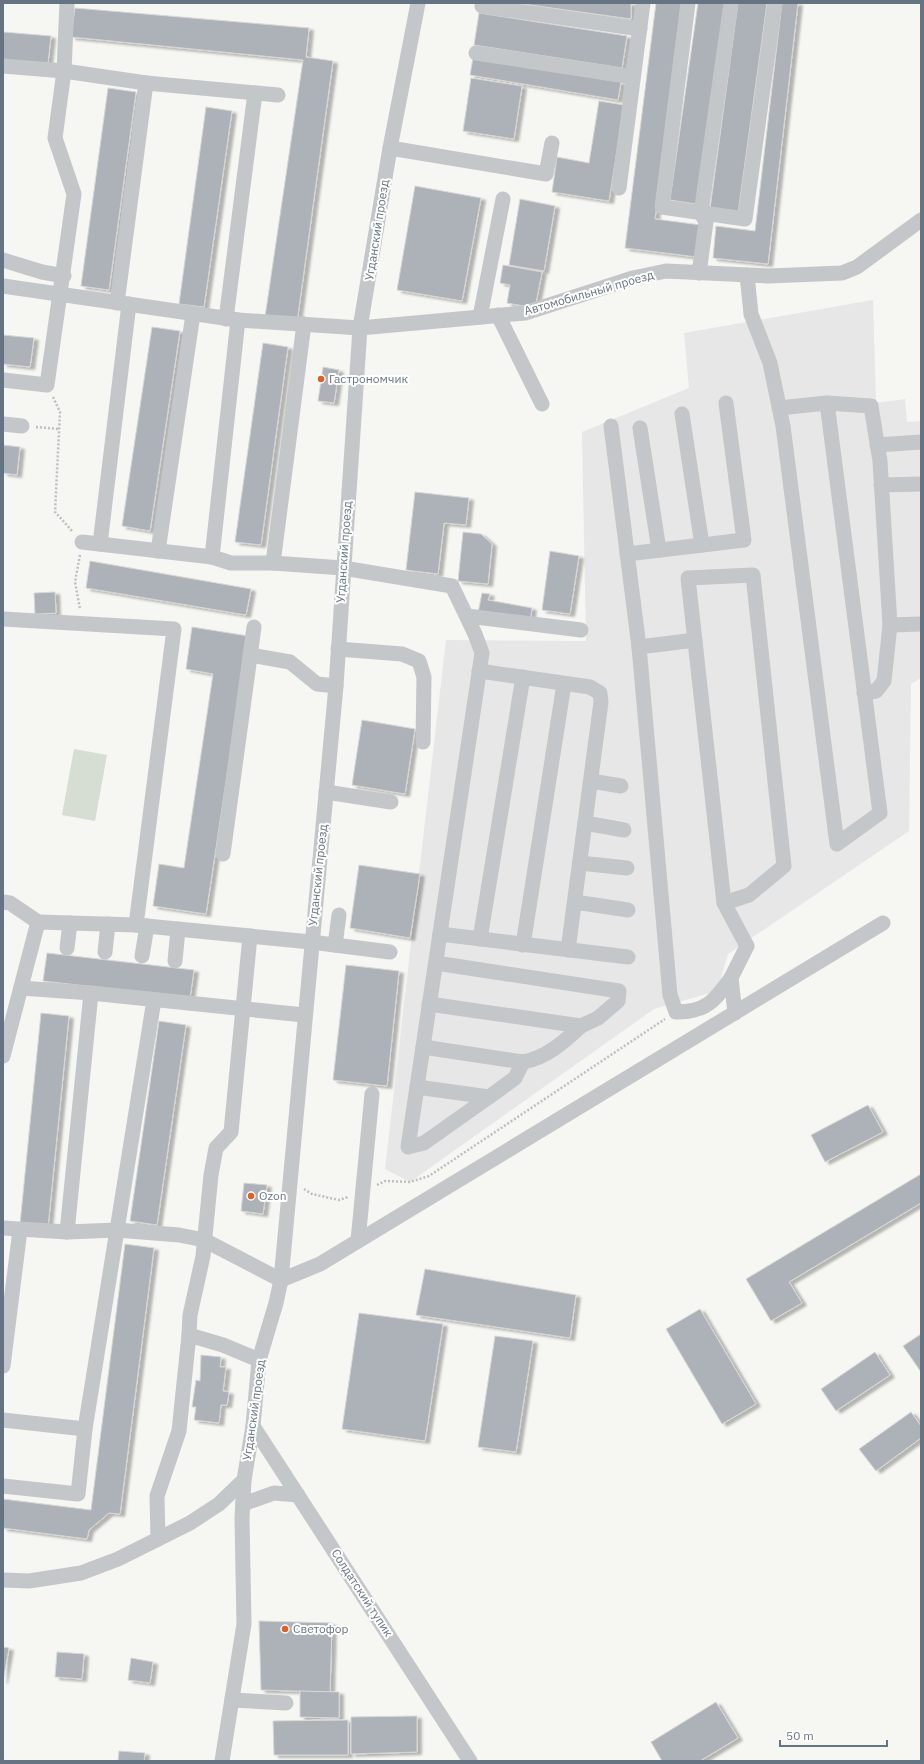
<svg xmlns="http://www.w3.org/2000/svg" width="924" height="1764" font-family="'IBM Plex Sans',sans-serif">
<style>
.built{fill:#e6e7e6}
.garden{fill:#d6ddd3}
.building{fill:#acb2b8;stroke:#d7d7d5;filter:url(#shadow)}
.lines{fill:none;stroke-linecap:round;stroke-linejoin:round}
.path{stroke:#bdbfc1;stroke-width:2.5;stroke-dasharray:2 2;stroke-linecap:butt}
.minor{stroke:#c3c7ca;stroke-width:15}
.poi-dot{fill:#e25f26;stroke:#fff;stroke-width:1.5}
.labels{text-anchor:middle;stroke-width:4;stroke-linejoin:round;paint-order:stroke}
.street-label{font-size:12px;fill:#657483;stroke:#fff}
.poi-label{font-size:12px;fill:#657483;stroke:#fff;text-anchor:start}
</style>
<defs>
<filter id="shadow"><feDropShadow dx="4.5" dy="2.5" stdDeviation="1" flood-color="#0004"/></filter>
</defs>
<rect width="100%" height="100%" fill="#f6f6f2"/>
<!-- built -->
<path class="built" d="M873 300 876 403 905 399 907 422 921 421V678L911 684 909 831 728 954 717 991 654 1009 410 1182 385 1169 446 640 586 641 582 432 689 388 684 333Z"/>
<!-- garden -->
<path class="garden" d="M74 749 107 755 95 821 62 815Z"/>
<!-- building -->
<g class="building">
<path d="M516 3H631V19Z"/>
<path d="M656 3H683L655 219 701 225 697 257 625 248Z"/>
<path d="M698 3H725L696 204 670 200Z"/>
<path d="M738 3H767L738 213 710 209Z"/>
<path d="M782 3H798L768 264 713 258 716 226 755 231Z"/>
<path d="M75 8 309 28 306 57 333 61 297 322 265 317 303 60 71 37Z"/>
<path d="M479 13 627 36 622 68 474 45Z"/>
<path d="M3 32 51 36 48 63 3 60Z"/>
<path d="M473 58 621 82 618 100 470 75Z"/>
<path d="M471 78 522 86 514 139 463 131Z"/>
<path d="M108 88 136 92 109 290 81 286Z"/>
<path d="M599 101 624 105 609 201 552 192 557 157 589 163Z"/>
<path d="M206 107 232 111 204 307 179 304Z"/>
<path d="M415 186 481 198 462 301 397 290Z"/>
<path d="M520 199 555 206 544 271 509 265Z"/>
<path d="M503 265 542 272 535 308 507 303 510 285 500 283Z"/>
<path d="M152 327 180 331 150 531 122 526Z"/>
<path d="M3 335 34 338 30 367 3 364Z"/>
<path d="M263 343 288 347 261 545 235 542Z"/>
<path d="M323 367 339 370 334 403 318 401Z"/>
<path d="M3 445 20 447 17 475 3 473Z"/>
<path d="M415 492 469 498 466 525 444 523 438 574 406 570Z"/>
<path d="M463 532 481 534 492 544 488 584 458 581Z"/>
<path d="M550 551 579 556 570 614 542 610Z"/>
<path d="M90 561 251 589 246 615 86 588Z"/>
<path d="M55 592 56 613 35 614 34 593Z"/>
<path d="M482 593 490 594 488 600 532 608 530 622 478 613Z"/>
<path d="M192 627 248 636 206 914 153 906 159 864 184 868 213 674 186 669Z"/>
<path d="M362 720 415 729 405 794 352 785Z"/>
<path d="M359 865 420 874 410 938 350 928Z"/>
<path d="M47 953 194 970 190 998 43 981Z"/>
<path d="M346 965 399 971 387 1086 333 1080Z"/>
<path d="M41 1013 69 1016 48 1227 20 1224Z"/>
<path d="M159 1021 186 1025 157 1225 130 1221Z"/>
<path d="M868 1105 883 1132 825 1162 811 1135Z"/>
<path d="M921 1174V1203L789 1282 802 1303 771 1321 746 1279Z"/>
<path d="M244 1183 267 1185 263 1214 241 1211Z"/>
<path d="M125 1244 154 1248 120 1514 109 1513 89 1530 87 1539 3 1528V1499L91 1510Z"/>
<path d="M425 1269 576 1295 570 1338 416 1315Z"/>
<path d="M700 1309 756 1404 722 1424 666 1329Z"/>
<path d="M359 1313 443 1324 425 1441 342 1429Z"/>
<path d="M921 1334V1372L903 1346Z"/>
<path d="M495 1336 533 1341 516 1452 478 1447Z"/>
<path d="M875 1352 890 1375 836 1411 821 1389Z"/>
<path d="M201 1355 221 1357 220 1367H226L223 1391 229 1392 227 1405H221L219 1423 194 1420 196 1407H192L196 1380 200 1381Z"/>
<path d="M911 1412 921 1426V1438L876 1471 859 1449Z"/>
<path d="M259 1621 332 1623 330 1692 261 1690Z"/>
<path d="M3 1647 9 1648 3 1681Z"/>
<path d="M57 1652 84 1654 82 1679 55 1677Z"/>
<path d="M131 1658 153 1662 150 1683 128 1680Z"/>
<path d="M300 1691 339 1692V1718L300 1717Z"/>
<path d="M716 1702 738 1738 700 1761H662L651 1742Z"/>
<path d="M417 1716V1752L351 1754V1717Z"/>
<path d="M348 1720V1755H274L273 1721Z"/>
<path d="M119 1751 145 1753 144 1761H118Z"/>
</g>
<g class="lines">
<!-- path -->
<g class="path">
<path d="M53 397 60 412 55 512 73 532"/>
<path d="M36 427 59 429"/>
<path d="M80 555 75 582 80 609"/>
<path d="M377 1185 385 1181 410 1182 429 1176 665 1019"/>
<path d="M304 1189 312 1194 339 1200 348 1197"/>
</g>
<!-- minor -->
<g class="minor">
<path d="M688 3 662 207 745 219 775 3"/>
<path d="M482 6 640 29"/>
<path d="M476 53 633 77"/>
<path d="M3 66 64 71 146 83 117 303"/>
<path d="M146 83 278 95"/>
<path d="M390 148 546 174 552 143"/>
<path d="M619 188 643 3"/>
<path d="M3 260 42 272 64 276"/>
<path d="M699 273 706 222 701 213 731 3"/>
<path d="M747 275 751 314 770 363 783 426 837 844 880 813 827 403 779 408"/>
<path d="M3 286 238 320 360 328 525 313 633 278 666 271 769 276 842 273 857 267 921 220"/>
<path d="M498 315 542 404"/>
<path d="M480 317 503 199"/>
<path d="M226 319 255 93"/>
<path d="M3 380 47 385 74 194 55 138 64 71 67 3"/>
<path d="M827 403 871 406 880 461 890 625 884 681 876 691 864 693"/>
<path d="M682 414 702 545"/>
<path d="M3 424 22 426"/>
<path d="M611 426 639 647 695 640"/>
<path d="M640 428 659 550"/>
<path d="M877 445 921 442"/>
<path d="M881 485 921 484"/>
<path d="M82 542 212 557 231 563H273L343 568 452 586 475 634 482 653 408 1147 424 1143 489 1097"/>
<path d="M100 544 129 304"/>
<path d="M158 551 193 314"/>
<path d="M627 554 744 540 726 403"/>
<path d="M212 557 238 320"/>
<path d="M273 563 304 324"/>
<path d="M467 616 581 630"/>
<path d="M3 619 174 629 136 925"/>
<path d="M890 625 921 624"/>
<path d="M639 647 670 995 676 1012C707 1012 714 1001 731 978"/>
<path d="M338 649 402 654 419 661 424 677 423 742"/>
<path d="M250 655 290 662 317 684 336 686"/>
<path d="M479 671 590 687 600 693 601 702 568 950"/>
<path d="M591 781 621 786"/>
<path d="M326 792 391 802"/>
<path d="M585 823 624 830"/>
<path d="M223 854 254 627"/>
<path d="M580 863 627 868"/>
<path d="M3 902 10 903 38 922"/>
<path d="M575 902 628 910"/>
<path d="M724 903 688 578 753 575 784 866 749 895 724 903 747 946 731 978 735 1013"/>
<path d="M440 934 628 957"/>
<path d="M250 936 231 1132 216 1148 211 1175 203 1256 190 1315 189 1335 223 1345 259 1360"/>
<path d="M480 939 523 677"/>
<path d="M335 945 339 915"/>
<path d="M523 945 564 684"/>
<path d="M67 948 70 923"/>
<path d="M105 952 108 924"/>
<path d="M142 956 147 926"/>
<path d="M175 961 178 929"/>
<path d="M21 988 91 993 304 1015"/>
<path d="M429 1004 581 1026 598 1018 618 1001 619 991 436 963"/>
<path d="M423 1047 523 1062C546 1058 564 1042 581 1026"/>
<path d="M3 1056 38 922 136 925 311 942 390 952"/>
<path d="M417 1087 489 1097 515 1078 523 1062"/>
<path d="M3 1228 67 1232 117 1230 179 1235 204 1240 281 1280 320 1264 883 923"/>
<path d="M67 1232 91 993"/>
<path d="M358 1241 372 1094"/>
<path d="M3 1366 20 1230"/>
<path d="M3 1420 85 1429 154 1000"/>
<path d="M253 1426 470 1761"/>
<path d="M3 1486 78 1494 85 1429"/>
<path d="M243 1504 274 1493 298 1495"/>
<path d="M158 1539 157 1496 179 1431 189 1335"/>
<path d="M3 1580 29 1581 81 1573 118 1559 190 1523 219 1504 244 1480 253 1426 259 1360 276 1303 281 1280 336 686 360 328 390 148 418 3"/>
<path d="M232 1700 286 1703"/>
<path d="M222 1761 244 1624 242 1518 244 1480"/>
</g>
</g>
<!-- markers -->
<g class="poi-dot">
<circle cx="321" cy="379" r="4"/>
<circle cx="251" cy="1196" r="4"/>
<circle cx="285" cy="1629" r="4"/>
</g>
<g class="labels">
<!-- street labels -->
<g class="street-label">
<text transform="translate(377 230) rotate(-81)" y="4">Угданский проезд</text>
<text transform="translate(589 293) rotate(-16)" y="4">Автомобильный проезд</text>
<text transform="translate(344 552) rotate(-86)" y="4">Угданский проезд</text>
<text transform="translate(318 875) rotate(-84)" y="4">Угданский проезд</text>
<text transform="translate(254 1410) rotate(-82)" y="4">Угданский проезд</text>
<text transform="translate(362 1593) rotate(57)" y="4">Солдатский тупик</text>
</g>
<!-- poi labels -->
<g class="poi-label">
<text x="329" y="383">Гастрономчик</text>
<text x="259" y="1200">Ozon</text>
<text x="293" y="1633">Светофор</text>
</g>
</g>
<!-- border -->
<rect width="924" height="1764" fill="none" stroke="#657483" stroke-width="8"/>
<!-- scale -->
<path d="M780 1740v6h107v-6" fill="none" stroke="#657483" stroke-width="2"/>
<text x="786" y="1740" font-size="12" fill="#657483" stroke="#ffffff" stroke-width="3" paint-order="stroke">50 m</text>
</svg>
